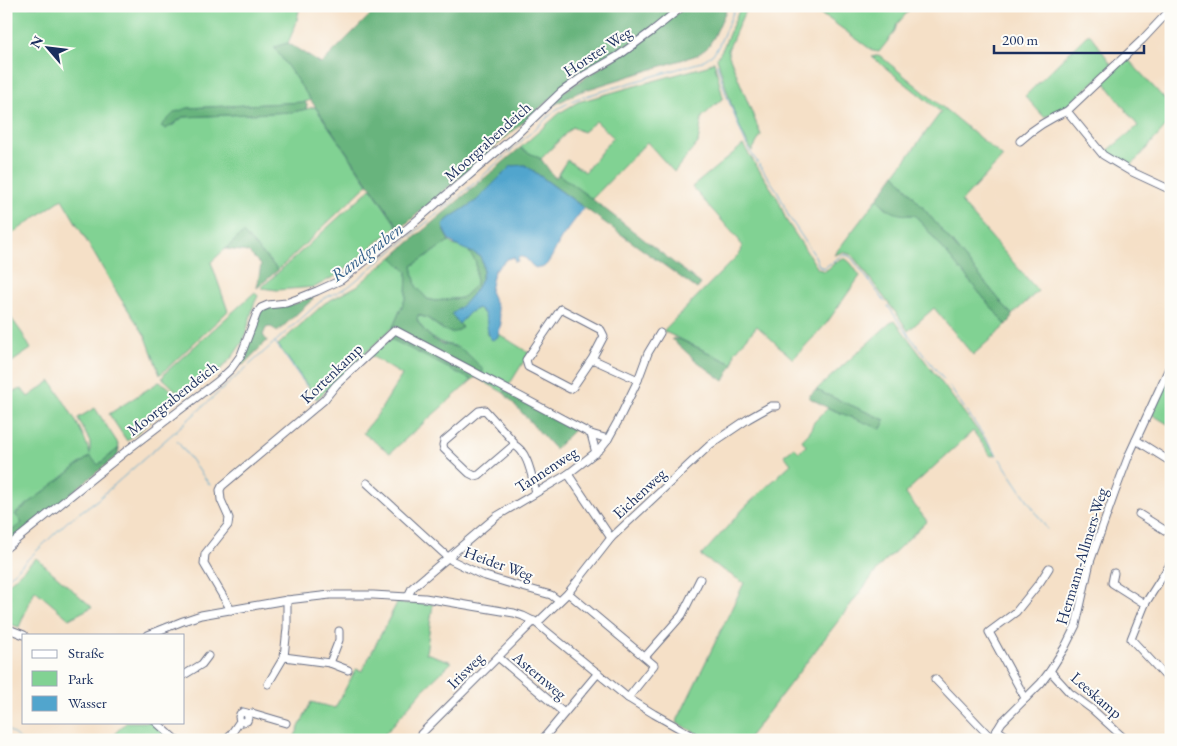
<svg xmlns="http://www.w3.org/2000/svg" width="1177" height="746" font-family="'EB Garamond',serif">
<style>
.green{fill:#81d293;stroke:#4e8078}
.forest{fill:#68b47d;stroke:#42726e}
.water{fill:#51a5cd;stroke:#366a96}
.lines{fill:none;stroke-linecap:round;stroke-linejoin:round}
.stream{stroke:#51a5cd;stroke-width:1}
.minor-casing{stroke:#676d83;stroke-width:9}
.minor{stroke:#fff;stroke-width:7}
.labels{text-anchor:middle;stroke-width:4;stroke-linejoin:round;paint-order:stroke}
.street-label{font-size:16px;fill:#1b2f5e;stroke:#fdfcf7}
.water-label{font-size:18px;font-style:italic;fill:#315e8a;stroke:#fdfcf7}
</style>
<rect width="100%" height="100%" fill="#fdfcf7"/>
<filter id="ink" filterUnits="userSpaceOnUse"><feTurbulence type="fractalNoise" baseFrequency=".02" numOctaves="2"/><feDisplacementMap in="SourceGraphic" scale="10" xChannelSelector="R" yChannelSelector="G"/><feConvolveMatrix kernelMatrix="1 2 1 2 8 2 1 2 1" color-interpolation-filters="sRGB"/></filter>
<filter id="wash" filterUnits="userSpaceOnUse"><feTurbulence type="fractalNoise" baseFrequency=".0096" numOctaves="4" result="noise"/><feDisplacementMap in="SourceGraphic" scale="20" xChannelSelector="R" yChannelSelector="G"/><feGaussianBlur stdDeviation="1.12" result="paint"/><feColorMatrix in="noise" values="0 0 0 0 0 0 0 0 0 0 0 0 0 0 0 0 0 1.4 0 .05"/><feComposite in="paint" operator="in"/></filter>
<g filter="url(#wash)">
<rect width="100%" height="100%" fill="#f5e0c7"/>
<!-- green -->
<g class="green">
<path d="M6 6H300L296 24 288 43 275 47 311 100 305 102 188 108 172 126 183 117 293 112 315 107 368 184 278 270 243 233 211 262 228 311 160 375 146 337 119 296 62 199 6 238Z"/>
<path d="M741 6H747L728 50V53L761 135 752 151C736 126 726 87 717 58L723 48Z"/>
<path d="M804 6H913L897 24 894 33 879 52 873 51 829 19Z"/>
<path d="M1089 33 1112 65 1071 103 1064 109 1044 117 1025 96Z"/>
<path d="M879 55 1003 157 961 202 1038 291 1012 315 895 174 941 112 872 57Z"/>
<path d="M1126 57 1171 106V121L1129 168 1105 153 1138 126 1103 80Z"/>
<path d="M714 61 723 98 702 117 698 143 674 172 647 142 592 199 558 174 567 160 585 172 613 137 596 121 583 132 572 127 541 159 520 148 561 112 578 102 707 66Z"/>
<path d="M743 145 778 199 786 220 818 269 825 271C830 268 834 263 839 260 848 254 855 270 860 276L826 324 793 359 757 326 735 352 733 364 663 331 741 252 742 247 739 240 692 187Z"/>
<path d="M371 188 397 226 339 274 315 287 277 290 261 288Z"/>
<path d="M877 199 886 208 907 215H915L1006 325 973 355 934 308 908 331 899 317 852 255 843 252 834 255Z"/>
<path d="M449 241 453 245 471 251 469 252 476 262V285L462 298 435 301 427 299 416 286 412 266Z"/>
<path d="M392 257 407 272 406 297 393 327 317 399 278 345 325 303 357 286Z"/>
<path d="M255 292 258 296 254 304 244 340 233 356 217 373 183 394C173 391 170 383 162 378L166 372Z"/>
<path d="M478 308C488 315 487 324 488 335L498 337 499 334 529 353 504 393 476 377 455 346C436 343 427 336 417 320V315L427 318 443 330 459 324 470 312Z"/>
<path d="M6 311 22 333 31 349 6 366Z"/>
<path d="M895 321 996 455 991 456 973 431 905 493 927 521 881 565 747 740H710L677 723 678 719 744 583 701 556 745 507 791 464 784 455 794 447 799 452 806 446 802 440 809 433 814 422 828 408 881 428 885 420 816 390 890 323Z"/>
<path d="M391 339 472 380 390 453 363 433 378 414 402 375 370 355Z"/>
<path d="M1171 372V426L1151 414Z"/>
<path d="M51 381C66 405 82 427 90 454V442L78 418 95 408 117 442 119 448 98 465 90 456 15 514 22 523 6 535V394L22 389 28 397Z"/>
<path d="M159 382C168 385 172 390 177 399L127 441 109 414Z"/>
<path d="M36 558 92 607 69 619 35 590 19 627 6 623V586Z"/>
<path d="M397 603 433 604 426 653 452 662 422 691 380 740H293L311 702 335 708 356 669 362 671Z"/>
<path d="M127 722H151L170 740H123L115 733Z"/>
</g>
<!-- forest -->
<g class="forest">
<path d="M379 6H679L649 31 549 100 400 229 274 47 288 43 321 64Z"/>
<path d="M686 6H728L714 37 707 48 697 55 579 92 554 105 551 103 562 93 652 34Z"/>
<path d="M305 102 307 105 306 109 293 112 183 117 166 129 161 126 175 112 188 108Z"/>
<path d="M520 148 541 159 554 177H557L558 174 592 199 701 284 697 289 525 165 511 166 476 201 451 217 443 224 444 232 449 241 412 266 416 286 427 299 435 301 462 298 476 285V262L469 252 471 251 480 256C482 261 484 266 483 272 480 289 465 304 452 314L462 327C451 340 439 326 429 319 426 317 422 316 418 315L417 320C423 330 431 340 442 344 449 346 455 346 461 349 470 355 477 363 484 371L472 380 391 339 393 327 406 297 407 272 392 257Z"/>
<path d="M895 174 1012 315 1010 321 1006 325 915 215C896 215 891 213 877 199Z"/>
<path d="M243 233 278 270 257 288 261 265 248 252 226 249Z"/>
<path d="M312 297 313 299 277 332C273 327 271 326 266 328L263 335 267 341 243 365 240 364 256 320 262 310 268 308 295 304Z"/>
<path d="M672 339H679L733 364 724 381 694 359Z"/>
<path d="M506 390 575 429 555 449 504 393Z"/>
<path d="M816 390 885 420 881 429 828 408 808 397Z"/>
<path d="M119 448 118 455 6 546V535L22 523 15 514 90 456 98 465Z"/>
</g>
<!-- water -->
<path class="water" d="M525 165 584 208C577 218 569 227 562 237 558 243 555 251 551 258 548 262 546 267 541 268 528 270 531 255 518 257V261L515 262 514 257 507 259 494 271 490 291 497 307 501 323 498 337 492 340C483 329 492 317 478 308L470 312 459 324 452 314C465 304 480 289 483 272 484 266 482 261 480 256 463 247 446 247 443 224L451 217 476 201 511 166Z"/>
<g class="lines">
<!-- stream -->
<g class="stream">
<path d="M717 64 726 94 743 137 749 150 778 192 789 217 815 256 819 266 824 268 842 255H846L851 257 885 302"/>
<path d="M888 306 904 329 944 380"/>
<path d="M275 342 315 398"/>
<path d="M949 386 997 455"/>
<path d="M177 441 210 485"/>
<path d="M1000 459 1047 529"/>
<path d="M6 580 68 521 97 500 170 436 323 299 348 287 476 182 557 109 576 99 701 62 713 54 718 47 736 6"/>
<path d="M6 728 21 740"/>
</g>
</g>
</g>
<g filter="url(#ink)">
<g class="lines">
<defs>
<g id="minor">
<path d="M1171 9 1142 40 1067 111 1103 155 1128 170 1171 190"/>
<path d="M1020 141C1035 127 1048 119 1067 111"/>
<path d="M592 359 573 387 570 389 528 367 526 360 561 309 601 330 604 336 592 359 638 380"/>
<path d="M591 434 596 453"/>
<path d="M1136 440 1171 462"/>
<path d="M514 445 479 475 475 476 469 473 444 449 443 445 444 441 479 411 485 410 513 441 514 445C528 451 532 478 536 492"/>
<path d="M568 474 611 538"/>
<path d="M367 483 451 560 482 575 508 583 551 595 559 601"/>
<path d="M1139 514 1171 534"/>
<path d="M6 548 130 448 218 381 231 369 241 355 257 313 261 308 268 305 286 303 297 299 317 291 341 280 409 227 516 135 561 92 585 75 618 56 651 32 683 6"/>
<path d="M1171 563 1145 604 1131 639 1171 682"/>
<path d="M1114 573 1112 583 1145 604"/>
<path d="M568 593 654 665 628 698"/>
<path d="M408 596 412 588 497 516 568 474 600 449 608 439 618 421 638 380 648 353 660 333"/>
<path d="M231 610 204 564 205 554 228 525 229 518 221 500 220 490 222 486 324 400 336 385 395 330 591 434 608 439"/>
<path d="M537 623 568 593 611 538 711 444 748 419 771 406H777"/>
<path d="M6 628 24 635"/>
<path d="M148 635 183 621 201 615 287 600 330 595H373L425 598 514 613 523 616 535 622 628 698 654 714 700 740"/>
<path d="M284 657 330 663 348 670"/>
<path d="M498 657 564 713"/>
<path d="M645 657 682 615 700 579"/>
<path d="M330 663 339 640V631"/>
<path d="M1050 671 1070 693 1093 710 1126 740"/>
<path d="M184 675 202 664 208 656"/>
<path d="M935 679 992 739"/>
<path d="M268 684 284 657 287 628V600"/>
<path d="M1026 698 1024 696 989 632 1016 612 1040 582 1049 568"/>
<path d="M248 714 252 713 286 723"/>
<path d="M156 722 176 740"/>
<path d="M997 730 1012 740"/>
<path d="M227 740 240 721 239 717 240 714 243 712 247 713 248 718 247 721 243 722 240 721"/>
<path d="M419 740 421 734 534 621"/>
<path d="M542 740 598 673"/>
<path d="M991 740 1002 722 1041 683 1050 671 1065 647 1076 625 1090 562 1115 492 1129 455 1171 364"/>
</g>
</defs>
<!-- minor casing -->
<use href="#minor" class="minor-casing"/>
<!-- minor -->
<use href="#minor" class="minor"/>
</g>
</g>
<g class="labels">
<!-- street labels -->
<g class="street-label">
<text transform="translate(597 51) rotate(-33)" y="6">Horster Weg</text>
<text transform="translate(487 141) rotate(-42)" y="6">Moorgrabendeich</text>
<text transform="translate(331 373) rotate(-44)" y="6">Kortenkamp</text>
<text transform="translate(172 398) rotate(-38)" y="6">Moorgrabendeich</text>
<text transform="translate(546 469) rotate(-33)" y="6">Tannenweg</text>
<text transform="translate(639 493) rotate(-43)" y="6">Eichenweg</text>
<text transform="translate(1081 556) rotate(-73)" y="6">Hermann-Allmers-Weg</text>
<text transform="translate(499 563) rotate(20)" y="6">Heider Weg</text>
<text transform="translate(465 670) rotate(-45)" y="6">Irisweg</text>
<text transform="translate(540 675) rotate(40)" y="6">Asternweg</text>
<text transform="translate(1097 695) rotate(41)" y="6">Leeskamp</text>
</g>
<!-- water labels -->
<g class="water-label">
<text transform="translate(367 252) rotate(-37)" y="6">Randgraben</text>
</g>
</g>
<!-- margin -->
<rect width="1177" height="746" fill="none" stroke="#fdfcf7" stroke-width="25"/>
<!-- legend -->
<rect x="22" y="634" width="162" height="90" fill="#fdfcf7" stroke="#a3aaba"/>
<rect x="32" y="650" width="25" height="8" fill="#ffffff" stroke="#a3aaba"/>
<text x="68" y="658" font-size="15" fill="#1b2f5e">Straße</text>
<rect x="32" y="671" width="25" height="15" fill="#81d293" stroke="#a3aaba"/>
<text x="68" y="684" font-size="15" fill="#1b2f5e">Park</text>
<rect x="32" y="696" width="25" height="15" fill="#51a5cd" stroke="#a3aaba"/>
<text x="68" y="708" font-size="15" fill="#1b2f5e">Wasser</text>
<!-- north arrow -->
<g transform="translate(48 48) rotate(298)" stroke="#fdfcf7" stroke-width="4" paint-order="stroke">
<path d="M0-4L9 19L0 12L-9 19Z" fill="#1b2f5e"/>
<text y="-8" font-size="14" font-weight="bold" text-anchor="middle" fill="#1b2f5e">N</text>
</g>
<!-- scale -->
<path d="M994 45v8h150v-8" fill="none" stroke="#1b2f5e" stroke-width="2.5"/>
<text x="1002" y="45" font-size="15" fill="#1b2f5e" stroke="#fdfcf7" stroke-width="4" paint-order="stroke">200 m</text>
</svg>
